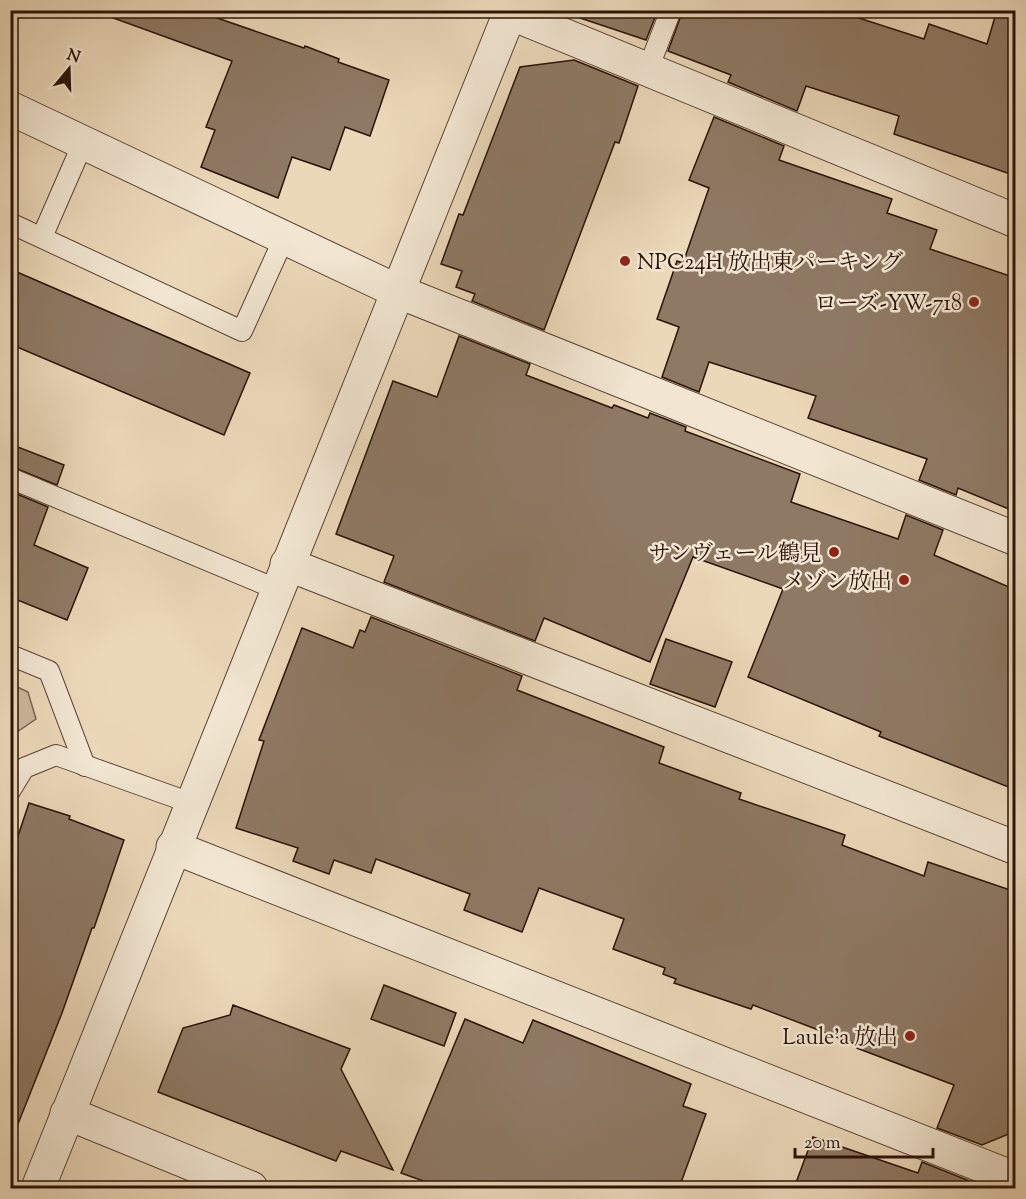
<svg xmlns="http://www.w3.org/2000/svg" width="1026" height="1199" font-family="'Sorts Mill Goudy','Noto Serif JP',serif">
<style>
.green{fill:#cab79b;stroke:#7a6552;stroke-width:1.5}
.building{fill:#8e7964;stroke:#2a1308;stroke-width:1.5}
.lines{fill:none;stroke-linecap:round;stroke-linejoin:round}
.lane-casing{stroke:#5a4434;stroke-width:22}
.street-casing{stroke:#5a4434;stroke-width:35}
.lane{stroke:#f2e6d2;stroke-width:20}
.street{stroke:#f2e6d2;stroke-width:33}
.poi-dot{fill:#8f2418;stroke:#f2e6d2;stroke-width:2}
.labels{text-anchor:middle;stroke-width:5;stroke-linejoin:round;paint-order:stroke}
.poi-label{font-size:22px;fill:#2a1308;stroke:#f2e6d2;text-anchor:end}
</style>
<rect width="100%" height="100%" fill="#ebd8b9"/>
<filter id="stains"><feTurbulence type="fractalNoise" baseFrequency=".00333" numOctaves="4"/><feColorMatrix values="0 0 0 0 .2 0 0 0 0 .09 0 0 0 0 .02 0 0 0 .5 -.17"/></filter>
<radialGradient id="worn" r=".72"><stop offset=".6" stop-color="#630" stop-opacity="0"/><stop offset="1" stop-color="#630" stop-opacity=".3"/></radialGradient>
<!-- green -->
<path class="green" d="M11 684 28 692 36 719 11 736Z"/>
<!-- building -->
<g class="building">
<path d="M106 10H194L304 48 305 46 339 59 338 62 389 80 370 136 345 127 330 170 292 157 278 198 201 167 215 130 206 127 232 61 105 15Z"/>
<path d="M578 10H658L646 40 577 17Z"/>
<path d="M683 10H834L924 39 929 24 987 44 997 10H1016V176L894 134 899 116 806 86 797 111 728 82 731 75 668 51Z"/>
<path d="M574 60 638 86 619 143 615 142 544 330 472 301 475 294 456 287 462 271 441 264 459 214 463 215 520 67Z"/>
<path d="M714 117 784 146 779 160 892 199 887 213 937 230 930 249 1016 278V512L958 488 956 495 919 480 927 459 808 418 816 396 709 362 699 392 662 377 679 327 657 319 677 261 683 263 709 188 689 180Z"/>
<path d="M10 269 250 373 224 435 10 344Z"/>
<path d="M459 336 530 364 526 375 612 408 614 405 648 418 650 413 686 427 685 431 800 474 791 502 898 539 906 515 943 530 934 555 1016 590V790L879 736 881 732 748 677 783 589 693 557 650 662 544 618 535 641 384 582 394 556 336 534 393 381 437 397Z"/>
<path d="M10 444 64 465 57 485 10 466Z"/>
<path d="M10 491 48 507 34 545 88 568 67 620 10 597Z"/>
<path d="M371 617 522 676 517 690 664 747 659 763 741 793 739 799 845 835 842 845 924 876 928 862 1016 892V1131L982 1145 937 1128 954 1085 854 1047 855 1044 753 1005 751 1009 674 983 676 979 663 974 665 968 613 949 624 919 539 888 522 932 464 910 470 894 376 859 371 873 334 860 329 874 293 861 298 848 236 828 264 741 259 740 302 628 353 648 360 630 365 632Z"/>
<path d="M666 639 732 662 715 707 650 684Z"/>
<path d="M29 803 70 816 69 819 124 840 94 928H92L62 1013 14 1134H10V860Z"/>
<path d="M384 985 456 1013 444 1046 371 1019Z"/>
<path d="M233 1005 350 1049 341 1069 393 1170 341 1151 336 1161 158 1092 183 1028 230 1015Z"/>
<path d="M465 1019 523 1043 533 1020 691 1084 683 1106 706 1114 679 1188H443L401 1173Z"/>
<path d="M813 1137 918 1173 922 1162 972 1182 977 1188H794Z"/>
</g>
<g class="lines">
<defs>
<g id="lane">
<path d="M648 69 671 10"/>
<path d="M10 223 242 331 284 238"/>
<path d="M42 237 83 143"/>
<path d="M10 478 276 589"/>
<path d="M10 655 49 671 85 766"/>
<path d="M10 791 24 768 56 755 191 803"/>
</g>
<g id="street">
<path d="M510 13 1016 221"/>
<path d="M10 108 397 291 1016 539"/>
<path d="M287 564 1016 848"/>
<path d="M173 847 1016 1179"/>
<path d="M67 1113 251 1188"/>
<path d="M38 1188 511 10"/>
</g>
</defs>
<!-- lane casing -->
<use href="#lane" class="lane-casing"/>
<!-- street casing -->
<use href="#street" class="street-casing"/>
<!-- lane -->
<use href="#lane" class="lane"/>
<!-- street -->
<use href="#street" class="street"/>
</g>
<!-- markers -->
<g class="poi-dot">
<circle cx="625" cy="261" r="6"/>
<circle cx="974" cy="302" r="6"/>
<circle cx="834" cy="552" r="6"/>
<circle cx="904" cy="580" r="6"/>
<circle cx="910" cy="1036" r="6"/>
</g>
<g class="labels">
<!-- poi labels -->
<g class="poi-label">
<text x="637" y="269" text-anchor="start">NPC24H 放出東パーキング</text>
<text x="962" y="310">ローズ-YW-718</text>
<text x="822" y="560">サンヴェール鶴見</text>
<text x="892" y="588">メゾン放出</text>
<text x="898" y="1044">Laule'a 放出</text>
</g>
</g>
<!-- margin -->
<rect width="1026" height="1199" fill="none" stroke="#ebd8b9" stroke-width="36"/>
<rect x="12" y="12" width="1002" height="1175" fill="none" stroke="#2a1308" stroke-width="3"/>
<rect x="18" y="18" width="990" height="1163" fill="none" stroke="#2a1308" stroke-width="1.5"/>
<!-- north arrow -->
<g transform="translate(69 69) rotate(19)" stroke="#f2e6d2" stroke-width="4.5" paint-order="stroke">
<path d="M0-4.5L10 22L0 15L-10 22Z" fill="#2a1308"/>
<text y="-9" font-size="16" font-weight="bold" text-anchor="middle" fill="#2a1308">N</text>
</g>
<!-- scale -->
<path d="M795 1148v9h138v-9" fill="none" stroke="#2a1308" stroke-width="3"/>
<text x="804" y="1148" font-size="18" fill="#2a1308" stroke="#f2e6d2" stroke-width="4.5" paint-order="stroke">20 m</text>
<rect width="100%" height="100%" filter="url(#stains)"/>
<rect width="100%" height="100%" fill="url(#worn)"/>
</svg>
